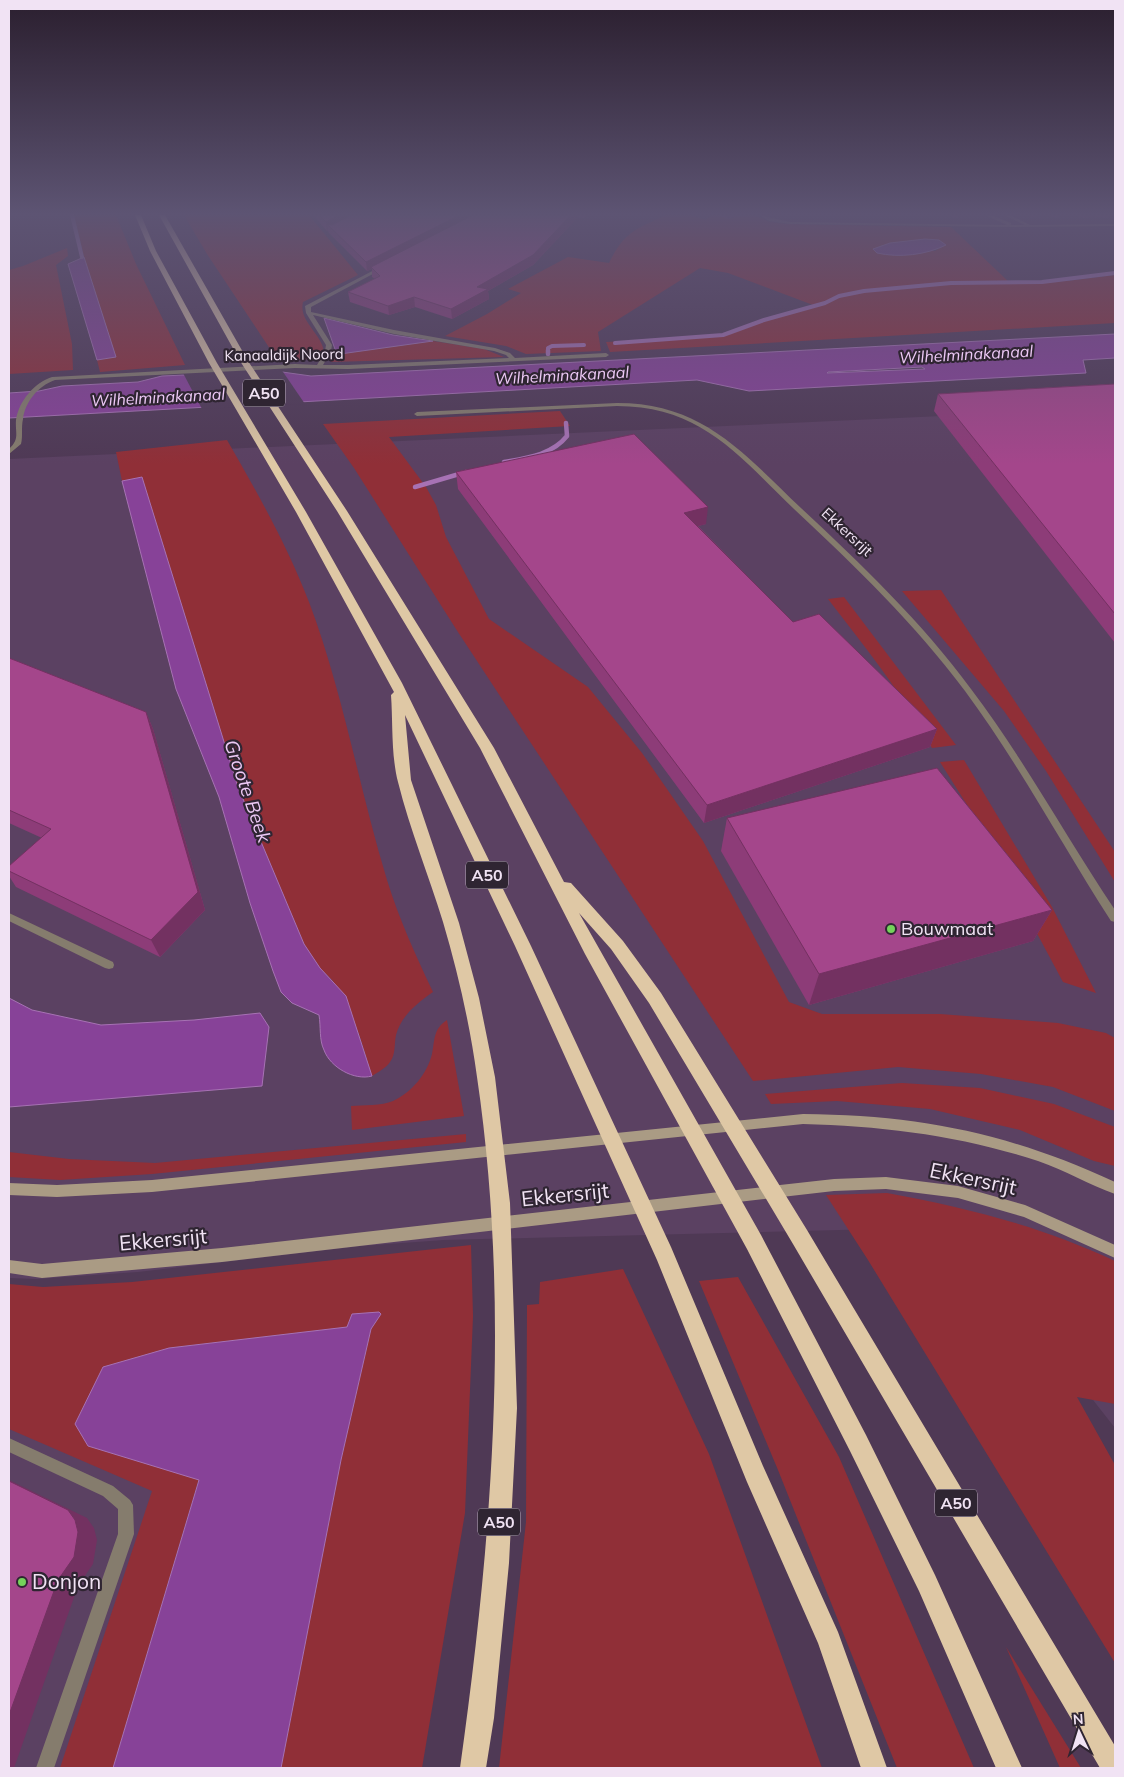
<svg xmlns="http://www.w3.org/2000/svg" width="1124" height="1777" font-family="Mulish,sans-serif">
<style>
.built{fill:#5b4162}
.green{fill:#902f37;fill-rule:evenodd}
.water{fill:#874298;stroke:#a772b4;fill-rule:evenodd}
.pier{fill:#4f3955}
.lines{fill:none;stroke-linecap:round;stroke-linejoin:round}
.stream-far1{stroke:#a772b4;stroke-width:4}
.stream{stroke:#a772b4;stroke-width:4.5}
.lane{fill:#857c6d;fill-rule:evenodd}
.street{fill:#857c6d;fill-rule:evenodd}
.secondary{fill:#aa9b84;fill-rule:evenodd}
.highway{fill:#dfc8a5;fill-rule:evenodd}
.wall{fill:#8d3c78}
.shaded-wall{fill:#733161}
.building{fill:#a4468b;stroke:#733161}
.poi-dot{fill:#75d25b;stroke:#2f2532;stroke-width:2}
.labels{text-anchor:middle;stroke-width:4.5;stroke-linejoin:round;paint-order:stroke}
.far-street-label{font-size:15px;fill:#f1e3f4;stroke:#2f2532}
.far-water-label{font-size:16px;font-style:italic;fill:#edc9f6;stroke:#2f2532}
.shield{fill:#2f2532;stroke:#b7aaba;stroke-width:1}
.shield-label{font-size:16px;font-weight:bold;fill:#f1e3f4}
.poi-label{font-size:18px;fill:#f1e3f4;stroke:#2f2532;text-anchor:start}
.water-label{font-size:19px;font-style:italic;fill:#edc9f6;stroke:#2f2532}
.near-street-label{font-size:21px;fill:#f1e3f4;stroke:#2f2532}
.near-poi-label{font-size:21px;fill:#f1e3f4;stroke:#2f2532;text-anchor:start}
</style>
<rect width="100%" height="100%" fill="#4f3955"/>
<!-- built -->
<g class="built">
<path d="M1115 408V1428L957 1227 444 1240 361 1246 138 1272 36 1279 9 1278V459Z"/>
<path d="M9 1409 176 1477 81 1768H9Z"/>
</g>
<!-- green -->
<g class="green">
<path d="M74 215H116L136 264 185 365 100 372 97 360 116 357 84 257Z"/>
<path d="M184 215H309L358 275 303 302C298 322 324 335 324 354L308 359 278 361 207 254Z"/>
<path d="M666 215H691L706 220 711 215H754L770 222 786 224 951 227 1009 282 1067 281 1115 275V323L610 352 606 342 720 337 745 326 813 305 728 273 700 268 598 332 601 351 526 354 506 346 445 336 487 314 521 293 508 289 568 257 609 263C624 232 636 229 666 215ZM908 241 945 245 935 251 880 246Z"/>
<path d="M67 248 68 256 56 265 72 344 73 370 9 374V270L23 266Z"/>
<path d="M433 341 484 349 504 357 331 362 333 355Z"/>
<path d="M560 411 570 426 389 437 426 487 436 505 446 537 489 619 588 687 642 753 703 841 789 1002 822 1014H940L1058 1023 1106 1033 1115 1038V1111L1053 1087 981 1074 898 1067 753 1081 456 629 354 468 323 424Z"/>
<path d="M227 440C257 492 287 545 309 602 343 692 359 788 387 880 399 919 416 956 433 992 417 1003 401 1016 396 1035 394 1044 396 1054 390 1062 386 1068 378 1072 372 1076L359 1034 333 981 320 968 304 944 238 787 142 478 122 481 116 452Z"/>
<path d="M941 590 1115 852V882L1046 771 1004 711 902 591Z"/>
<path d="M844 597 956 745 932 748C903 694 865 647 828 599Z"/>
<path d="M964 760 1052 907 1096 993 1063 982 974 816 940 762Z"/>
<path d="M447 1020 464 1116 352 1130 351 1106C363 1105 382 1106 393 1101 412 1092 427 1074 432 1054 435 1040 433 1029 447 1020Z"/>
<path d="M902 1083 980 1088 1054 1104 1115 1127V1166L1094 1161 1020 1130 930 1109 837 1101 771 1104 765 1094Z"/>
<path d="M466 1134V1142L152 1174 60 1180 9 1177V1152L69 1159 155 1163Z"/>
<path d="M887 1193C968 1208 1040 1226 1115 1261V1404L1077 1397 1115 1465V1663L868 1260 826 1195Z"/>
<path d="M471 1245 473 1316 465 1513 422 1768H281L341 1460 371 1329 381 1314H352L348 1327 169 1348 88 1446 199 1479 113 1768H60L152 1491 9 1429V1284L43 1287 132 1282Z"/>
<path d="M623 1269 709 1454 822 1768H499L526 1522 527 1305 539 1304 540 1282Z"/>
<path d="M738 1277 839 1457 974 1768H897L778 1470 699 1281Z"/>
<path d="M1006 1647 1073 1755 1081 1768H1060Z"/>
</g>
<!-- water -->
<g class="water">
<path d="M925 239 939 240 946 245C926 255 899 258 877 253L873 249 890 243Z"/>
<path d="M84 257 116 357 97 360 68 264Z"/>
<path d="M324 318 393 335 433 341 333 355 336 352Z"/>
<path d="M1115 334V358L1083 360 1086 373 749 391 697 380 9 418V393L39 391 62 386 138 382 162 376 275 371 311 376ZM922 367 925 369 827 373 828 372Z"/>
<path d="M142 477 238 787 304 944 320 968 346 996 372 1076C354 1081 330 1067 324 1050 319 1040 321 1027 319 1015L292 1003 281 992 273 971 250 903 219 797 176 689 122 481Z"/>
<path d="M9 998 32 1010 101 1025 194 1020 260 1013 269 1027 262 1086 9 1107Z"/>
<path d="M379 1312 381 1314 371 1329 341 1460 281 1768H113L199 1480 88 1446 75 1424 103 1367 169 1348 347 1327 352 1314Z"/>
</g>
<!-- pier -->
<path class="pier" d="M281 369 305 404 202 409 183 373Z"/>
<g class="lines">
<!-- stream-far1 -->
<g class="stream-far1">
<path d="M72 215 82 257"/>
<path d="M615 343 723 335 764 320 825 303 839 296 864 291 951 283 1042 282 1115 273"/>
<path d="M548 351V348L552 346 584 345"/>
</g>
<!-- stream -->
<g class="stream">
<path d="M548 350V354"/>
<path d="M504 462C527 458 552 455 567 436L566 423"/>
<path d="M415 487 466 472"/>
</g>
<!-- lane -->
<g class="lane">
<path d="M9 913 113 962 114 965 113 968 109 969 105 968 9 921Z"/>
<path d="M9 1438 113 1486 130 1500 133 1505 134 1534 54 1768H36L118 1534V1509L103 1496 9 1452Z"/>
</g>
<!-- street -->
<g class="street">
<path d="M759 215 790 222 1007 225 985 215H991L1011 223V225H1025L1004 215H1010L1030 225 1115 224V226L1014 227 790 224 769 221Z"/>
<path d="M382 266 384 268 311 307V312L394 330 495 348 510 353 515 358 606 353 609 355 606 357 348 369 295 368 55 380C38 386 25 402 23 419 21 428 23 436 21 444L9 454V449C20 439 15 433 16 420 19 401 34 383 52 377L295 364 317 365 325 351 326 345 306 313 305 306ZM313 315 394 334 494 351 506 355 509 358 348 365H323L331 351 332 345Z"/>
<path d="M617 403C703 403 743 453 801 508 861 564 922 622 971 689 1024 759 1066 837 1115 910V922L1111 921C1062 845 1019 764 965 691 915 624 855 566 794 509 739 456 701 406 617 406L417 416 414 414 417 412Z"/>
</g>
<!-- secondary -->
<g class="secondary">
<path d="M803 1114C919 1115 1009 1133 1115 1182V1194C1089 1185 1065 1170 1038 1161 961 1136 884 1126 803 1124L152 1192 57 1197 9 1195V1183L57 1185 152 1180Z"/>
<path d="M886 1177 958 1186 1025 1205 1115 1245V1258L1024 1217 958 1198 886 1189 834 1191 222 1262 42 1278 9 1273V1260L42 1264 222 1248 834 1179Z"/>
</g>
<!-- highway -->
<g class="highway">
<path d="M135 215H141L156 251 217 363 306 512 402 683 531 946 671 1247 763 1466 838 1632 887 1768H861L818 1643 747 1482 657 1260 515 946 405 715 411 780 459 923 479 998 495 1077 510 1203 517 1408 509 1563 494 1718 486 1768H460C492 1540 511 1307 477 1077 470 1025 458 973 443 922 429 876 410 830 398 782 391 755 393 723 391 695L394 692 296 512 209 363 150 251Z"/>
<path d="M159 215H165L248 361 347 511 494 748 564 882 571 883 623 941 661 993 807 1230 1115 1746V1768H1100L793 1244 649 1003 611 949 579 913 761 1235 866 1435 935 1575 1022 1768H996L919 1591 850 1451 747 1249 585 954 480 748 337 511 240 361Z"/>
</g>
</g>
<!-- wall -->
<g class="wall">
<path d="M313 215H588L584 218 578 217 533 265 488 291 489 299 452 319 415 307 389 315 350 302 348 292 375 279 372 277V269L367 271 329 233 328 231H327Z"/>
<path d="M718 215H747L727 219Z"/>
<path d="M949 215H959L957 218Z"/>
<path d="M1027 215H1060L1057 218 1045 215 1034 217Z"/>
<path d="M1076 215H1111L1106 218 1094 216 1084 218Z"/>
<path d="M1115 384V643L934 411 938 394Z"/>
<path d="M456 472 706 524 698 526 793 622 937 729 930 747 704 823 458 489Z"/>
<path d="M9 658 146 712 153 729 205 910 160 957 16 887 9 876V866L42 838 9 823Z"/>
<path d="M727 818 1052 910 1033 941 809 1005 721 851Z"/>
</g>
<!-- shaded-wall -->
<g class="shaded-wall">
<path d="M339 215H356L332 229 327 224 328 231H327L326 222Z"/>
<path d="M460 215H478L371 267 372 269 367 271 366 262Z"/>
<path d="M571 215H578V217L533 265 488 291 489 299 452 319 451 309 477 287Z"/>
<path d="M728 215H747L727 219Z"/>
<path d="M1035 215H1045L1034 217Z"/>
<path d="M1085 215H1095L1084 218Z"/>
<path d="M414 297 415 307 389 315 388 306Z"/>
<path d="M708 507 706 524 683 530 684 513Z"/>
<path d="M146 712 153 729 205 910 160 957 151 940Z"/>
<path d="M937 729 930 747 704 823 707 805Z"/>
<path d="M1052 910 1033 941 809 1005 819 974Z"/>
<path d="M9 1480 87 1518 94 1528 97 1540 93 1564 78 1586 14 1768H9Z"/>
</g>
<!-- building -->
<g class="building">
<path d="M319 215H339L326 222Z"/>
<path d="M351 215H460L366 262 327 224 332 225Z"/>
<path d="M473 215H571L533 255 477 287 488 289 451 309 414 297 388 306 348 292 380 276 371 267Z"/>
<path d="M1115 384V614L938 394Z"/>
<path d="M634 434 708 507 684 513 793 622 819 614 937 729 707 805 456 472Z"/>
<path d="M9 658 146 712 198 892 151 940 9 871V866L51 829 9 810Z"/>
<path d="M937 768 1052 910 819 974 727 818Z"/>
<path d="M9 1481 68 1510 75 1520 78 1532 74 1557 58 1580 9 1715Z"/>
</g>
<!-- sky -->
<linearGradient id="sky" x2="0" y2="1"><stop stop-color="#2b1f2f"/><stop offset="0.46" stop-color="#5d5473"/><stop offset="1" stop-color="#5d5473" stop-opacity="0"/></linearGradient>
<rect width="1124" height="464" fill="url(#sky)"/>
<!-- markers -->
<g class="poi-dot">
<circle cx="891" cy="929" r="5"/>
<circle cx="22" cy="1582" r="5"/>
</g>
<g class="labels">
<!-- far-street labels -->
<g class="far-street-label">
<text transform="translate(284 355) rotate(-1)" y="5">Kanaaldijk Noord</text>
<text transform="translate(847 532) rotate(43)" y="5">Ekkersrijt</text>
</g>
<!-- far-water labels -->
<g class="far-water-label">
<text transform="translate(966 354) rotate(-3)" y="6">Wilhelminakanaal</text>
<text transform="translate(562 375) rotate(-3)" y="6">Wilhelminakanaal</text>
<text transform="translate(158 397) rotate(-3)" y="6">Wilhelminakanaal</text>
</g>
<!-- shield labels -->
<g class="shield">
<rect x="243" y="379.5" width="42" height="27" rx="4"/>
<rect x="466" y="861.5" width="42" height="27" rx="4"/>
<rect x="935" y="1489.5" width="42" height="27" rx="4"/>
<rect x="478" y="1508.5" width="42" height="27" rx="4"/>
</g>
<g class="shield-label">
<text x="264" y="399">A50</text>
<text x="487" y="881">A50</text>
<text x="956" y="1509">A50</text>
<text x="499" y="1528">A50</text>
</g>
<!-- poi labels -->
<g class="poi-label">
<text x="901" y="935">Bouwmaat</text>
</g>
<!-- water labels -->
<g class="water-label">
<text transform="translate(248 791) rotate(71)" y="7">Groote Beek</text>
</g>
<!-- near-street labels -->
<g class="near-street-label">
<text transform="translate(973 1179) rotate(12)" y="7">Ekkersrijt</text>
<text transform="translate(565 1195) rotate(-6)" y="7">Ekkersrijt</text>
<text transform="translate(163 1240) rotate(-5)" y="7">Ekkersrijt</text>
</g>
<!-- near-poi labels -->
<g class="near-poi-label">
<text x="32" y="1589">Donjon</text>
</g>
</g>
<!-- border -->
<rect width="1124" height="1777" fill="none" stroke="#f1e3f4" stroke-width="20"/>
<!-- north arrow -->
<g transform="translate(1079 1732) rotate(356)" stroke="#2f2532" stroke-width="4" paint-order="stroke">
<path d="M0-4L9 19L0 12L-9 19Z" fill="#f1e3f4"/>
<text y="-8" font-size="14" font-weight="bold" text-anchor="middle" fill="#f1e3f4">N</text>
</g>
</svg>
